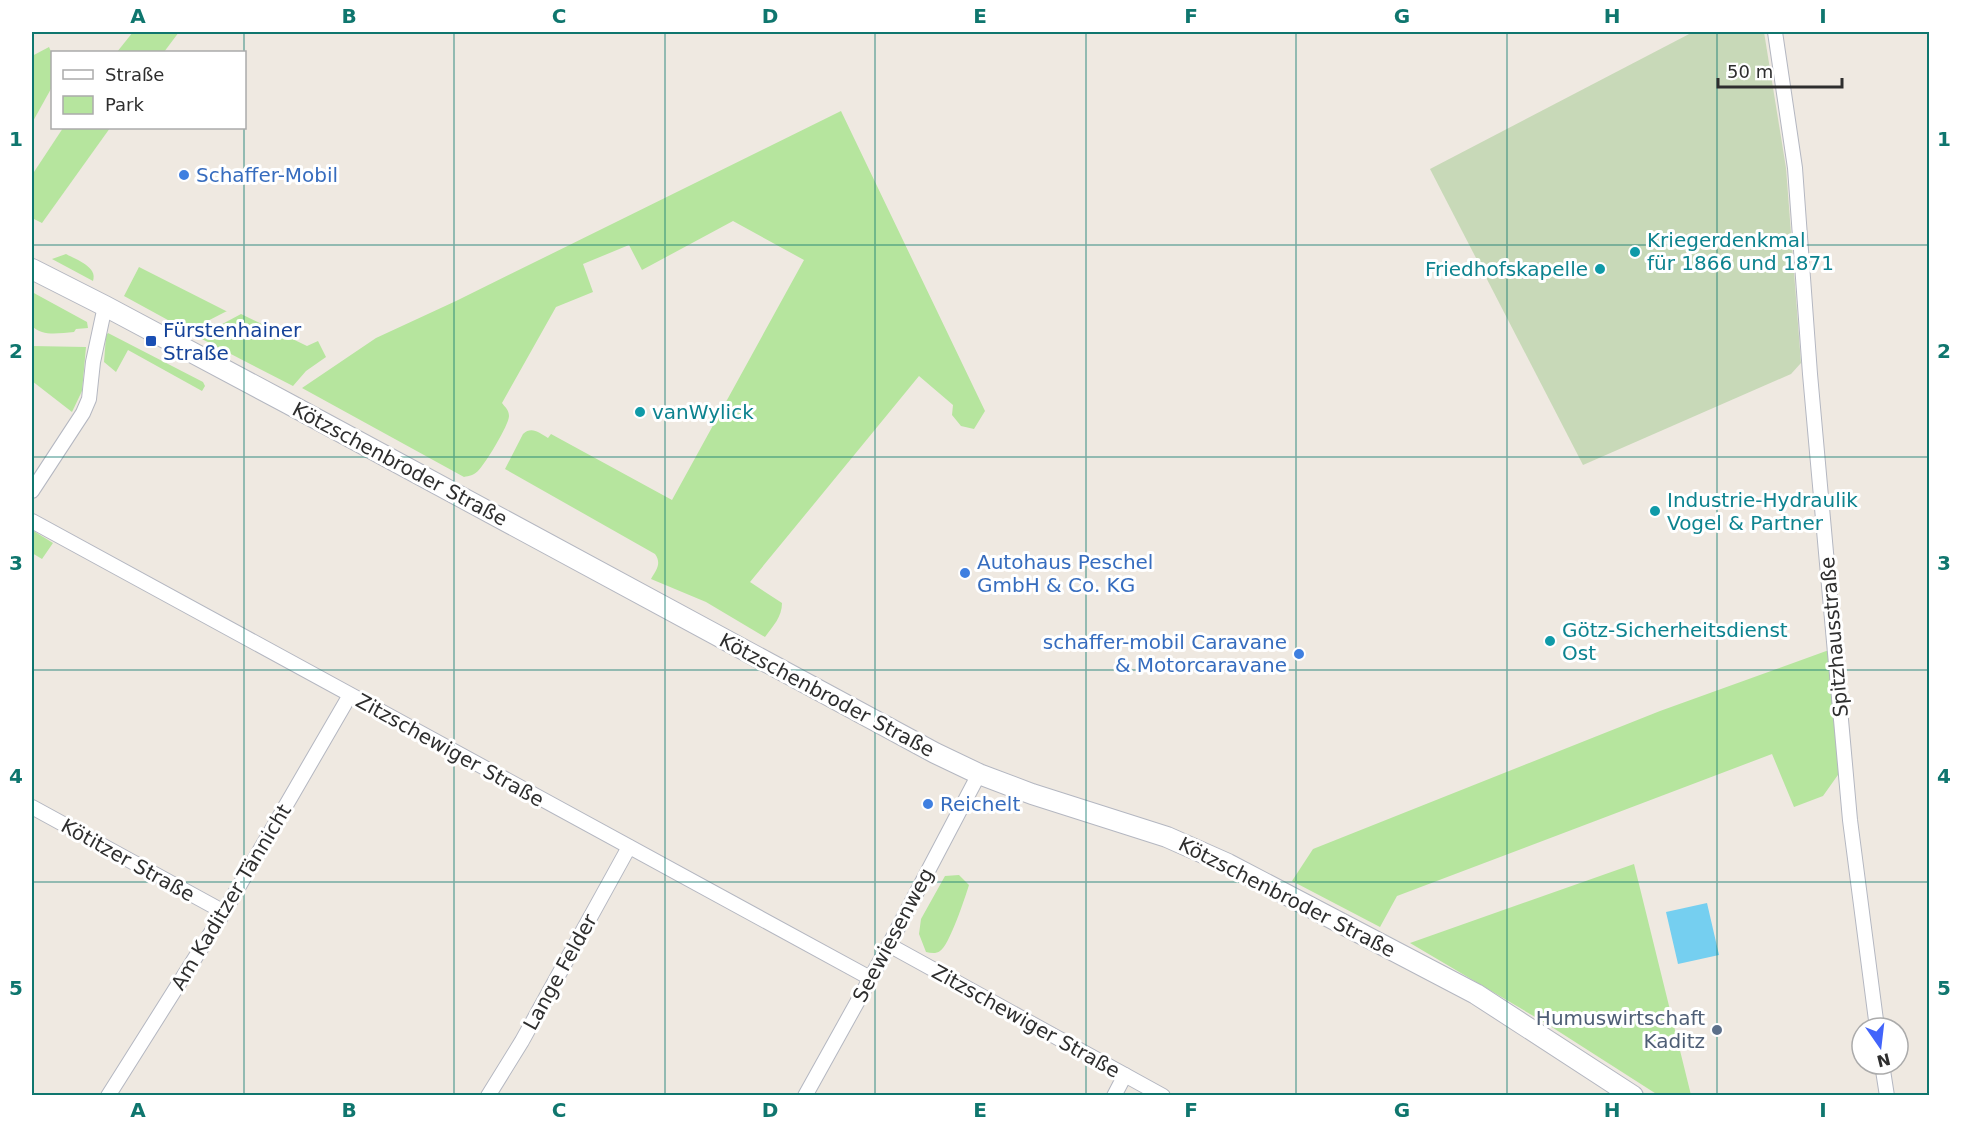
<svg xmlns="http://www.w3.org/2000/svg" width="1961" height="1127" font-family="'DejaVu Sans',sans-serif">
<style>
.green{fill:#b6e59e}
.cemetery{fill:#c8d9b8}
.water{fill:#75cff0}
.lines{fill:none;stroke-linecap:round;stroke-linejoin:round}
.street-casing{stroke:#b4b7c1;stroke-width:16}
.secondary-casing{stroke:#b4b7c1;stroke-width:22}
.street{stroke:#fff;stroke-width:14}
.secondary{stroke:#fff;stroke-width:20}
.grid{fill:none;stroke:#0f766e;stroke-width:1.5;stroke-opacity:0.55}
.shop-dot{fill:#3f7fe0;stroke:#fff;stroke-width:2}
.culture-dot{fill:#0f9aa8;stroke:#fff;stroke-width:2}
.transit-dot{fill:#1a4fb4;stroke:#fff;stroke-width:2}
.service-dot{fill:#5c6f8a;stroke:#fff;stroke-width:2}
.labels{text-anchor:middle;stroke-width:6;stroke-linejoin:round;paint-order:stroke}
.shop-label{font-size:20px;fill:#366cbe;stroke:#fff;text-anchor:start}
.culture-label{font-size:20px;fill:#0d838f;stroke:#fff;text-anchor:start}
.transit-label{font-size:20px;fill:#164399;stroke:#fff;text-anchor:start}
.street-label{font-size:20px;fill:#2e2e2e;stroke:#fff}
.service-label{font-size:20px;fill:#4e5e75;stroke:#fff;text-anchor:end}
.neatline{fill:none;stroke:#0f766e;stroke-width:2}
.grid-label{font-size:20px;text-anchor:middle;font-weight:bold;fill:#0f766e}
</style>
<rect width="100%" height="100%" fill="#efe9e1"/>
<!-- green -->
<g class="green">
<path d="M133 32H179L164 52H117Z"/>
<path d="M49 47 52 54V87L32 123V56Z"/>
<path d="M841 111 985 411 974 429 961 426 952 415 953 405 919 376 750 582 782 603C782 617 773 626 765 637L706 602 651 579C656 570 662 564 655 554L505 469 523 434C532 426 539 433 548 438L551 434 672 500 804 260 733 221 642 270 629 245 583 264 593 292 556 307 502 403C505 407 509 410 509 416 509 425 485 464 478 471 474 475 469 476 464 477L302 388 376 338 456 301Z"/>
<path d="M63 128H110L42 223 32 218V175Z"/>
<path d="M66 254C77 260 98 267 93 281L52 259Z"/>
<path d="M139 267 226 311H227L188 331 124 296Z"/>
<path d="M32 292 87 322 88 328 76 329 74 332C59 333 43 337 32 326Z"/>
<path d="M241 314 307 346 318 341 326 357 306 371 293 386 198 337Z"/>
<path d="M108 333 203 382 205 386 202 391 128 350 116 372 104 362 106 336Z"/>
<path d="M32 346 86 347 82 391 72 412 32 381Z"/>
<path d="M32 530 53 543 42 559 32 553Z"/>
<path d="M1829 650 1840 772 1823 796 1794 807 1772 754 1397 896 1380 927 1292 881 1313 849 1660 711Z"/>
<path d="M1634 864 1691 1095H1658L1547 1024 1410 943Z"/>
<path d="M959 875 969 885C965 898 949 946 940 951 936 954 931 953 926 952L919 934 921 919 945 876Z"/>
</g>
<!-- cemetery -->
<path class="cemetery" d="M1693 32H1764L1786 168 1801 363 1791 374 1583 465 1430 169Z"/>
<!-- water -->
<path class="water" d="M1707 903 1719 955 1678 964 1666 912Z"/>
<g class="lines">
<defs>
<g id="street">
<path d="M1775 32 1795 168 1810 374 1850 820 1877 1028"/>
<path d="M32 491 83 413 89 399 93 362 105 306"/>
<path d="M32 521 870 978"/>
<path d="M32 807 224 912"/>
<path d="M889 945 1163 1096"/>
<path d="M1882 1064 1887 1096"/>
<path d="M108 1096 224 912 350 695"/>
<path d="M488 1096 522 1041 629 847"/>
<path d="M805 1096 889 945 979 774"/>
<path d="M1114 1096 1125 1075"/>
</g>
<path id="secondary" d="M32 269 105 306 287 403 935 753 979 774 1032 794 1167 837 1228 864 1476 994 1633 1096"/>
</defs>
<!-- street casing -->
<use href="#street" class="street-casing"/>
<!-- secondary casing -->
<use href="#secondary" class="secondary-casing"/>
<!-- street -->
<use href="#street" class="street"/>
<!-- secondary -->
<use href="#secondary" class="secondary"/>
</g>
<!-- grid -->
<path class="grid" d="M244 32V52M454 32V1096M665 32V1096M875 32V1096M1086 32V1096M1296 32V1096M1507 32V1096M1717 32V1096M244 128V1096M32 245H1930M32 457H1930M32 670H1930M32 882H1930"/>
<!-- markers -->
<g class="shop-dot">
<circle cx="184" cy="175" r="6"/>
<circle cx="965" cy="573" r="6"/>
<circle cx="1299" cy="654" r="6"/>
<circle cx="928" cy="804" r="6"/>
</g>
<g class="culture-dot">
<circle cx="1635" cy="252" r="6"/>
<circle cx="1600" cy="269" r="6"/>
<circle cx="640" cy="412" r="6"/>
<circle cx="1655" cy="511" r="6"/>
<circle cx="1550" cy="641" r="6"/>
</g>
<rect class="transit-dot" x="145" y="335" width="12" height="12" rx="3"/>
<circle class="service-dot" cx="1717" cy="1030" r="6"/>
<g class="labels">
<!-- shop labels -->
<g class="shop-label">
<text x="196" y="182">Schaffer-Mobil</text>
<text x="977" y="569">Autohaus Peschel<tspan x="977" dy="23">GmbH &amp; Co. KG</tspan></text>
<text x="1287" y="649" text-anchor="end">schaffer-mobil Caravane<tspan x="1287" dy="23">&amp; Motorcaravane</tspan></text>
<text x="940" y="811">Reichelt</text>
</g>
<!-- culture labels -->
<g class="culture-label">
<text x="1647" y="247">Kriegerdenkmal<tspan x="1647" dy="23">für 1866 und 1871</tspan></text>
<text x="1588" y="276" text-anchor="end">Friedhofskapelle</text>
<text x="652" y="419">vanWylick</text>
<text x="1667" y="507">Industrie-Hydraulik<tspan x="1667" dy="23">Vogel &amp; Partner</tspan></text>
<text x="1562" y="637">Götz-Sicherheitsdienst<tspan x="1562" dy="23">Ost</tspan></text>
</g>
<!-- transit labels -->
<g class="transit-label">
<text x="163" y="337">Fürstenhainer<tspan x="163" dy="23">Straße</tspan></text>
</g>
<!-- street labels -->
<g class="street-label">
<text transform="translate(400 464) rotate(28)" y="7">Kötzschenbroder Straße</text>
<text transform="translate(1834 637) rotate(-95)" y="7">Spitzhausstraße</text>
<text transform="translate(827 695) rotate(28)" y="7">Kötzschenbroder Straße</text>
<text transform="translate(450 750) rotate(29)" y="7">Zitzschewiger Straße</text>
<text transform="translate(128 860) rotate(29)" y="7">Kötitzer Straße</text>
<text transform="translate(231 897) rotate(-59)" y="7">Am Kaditzer Tännicht</text>
<text transform="translate(1287 897) rotate(27)" y="7">Kötzschenbroder Straße</text>
<text transform="translate(893 935) rotate(-62)" y="7">Seewiesenweg</text>
<text transform="translate(560 972) rotate(-61)" y="7">Lange Felder</text>
<text transform="translate(1026 1021) rotate(29)" y="7">Zitzschewiger Straße</text>
</g>
<!-- service labels -->
<g class="service-label">
<text x="1705" y="1025">Humuswirtschaft<tspan x="1705" dy="23">Kaditz</tspan></text>
</g>
</g>
<!-- border -->
<rect width="1961" height="1127" fill="none" stroke="#ffffff" stroke-width="66"/>
<!-- legend -->
<rect x="51" y="51" width="195" height="78" fill="#ffffff" stroke="#ababab" stroke-width="1.5"/>
<rect x="63" y="70" width="30" height="9" fill="#ffffff" stroke="#ababab" stroke-width="1.5"/>
<text x="105" y="81" font-size="18" fill="#2e2e2e">Straße</text>
<rect x="63" y="96" width="30" height="18" fill="#b6e59e" stroke="#ababab" stroke-width="1.5"/>
<text x="105" y="111" font-size="18" fill="#2e2e2e">Park</text>
<!-- north arrow -->
<g transform="translate(1880 1046) rotate(166)"><circle r="28" fill="#ffffff" stroke="#ababab" stroke-width="1.5"/>
<path d="M0-4.5L10 22L0 15L-10 22Z" fill="#4264fb"/>
<text y="-9" font-size="16" font-weight="bold" text-anchor="middle" fill="#2e2e2e">N</text>
</g>
<!-- scale -->
<path d="M1718 78v9h124v-9" fill="none" stroke="#2e2e2e" stroke-width="3"/>
<text x="1727" y="78" font-size="18" fill="#2e2e2e" stroke="#ffffff" stroke-width="4.5" paint-order="stroke">50 m</text>
<rect x="33" y="33" width="1895" height="1061" class="neatline"/>
<g class="grid-label">
<text x="138" y="23">A</text>
<text x="349" y="23">B</text>
<text x="559" y="23">C</text>
<text x="770" y="23">D</text>
<text x="980" y="23">E</text>
<text x="1191" y="23">F</text>
<text x="1402" y="23">G</text>
<text x="1612" y="23">H</text>
<text x="1823" y="23">I</text>
<text x="16" y="146">1</text>
<text x="1944" y="146">1</text>
<text x="16" y="358">2</text>
<text x="1944" y="358">2</text>
<text x="16" y="570">3</text>
<text x="1944" y="570">3</text>
<text x="16" y="783">4</text>
<text x="1944" y="783">4</text>
<text x="16" y="995">5</text>
<text x="1944" y="995">5</text>
<text x="138" y="1117">A</text>
<text x="349" y="1117">B</text>
<text x="559" y="1117">C</text>
<text x="770" y="1117">D</text>
<text x="980" y="1117">E</text>
<text x="1191" y="1117">F</text>
<text x="1402" y="1117">G</text>
<text x="1612" y="1117">H</text>
<text x="1823" y="1117">I</text>
</g>
</svg>
